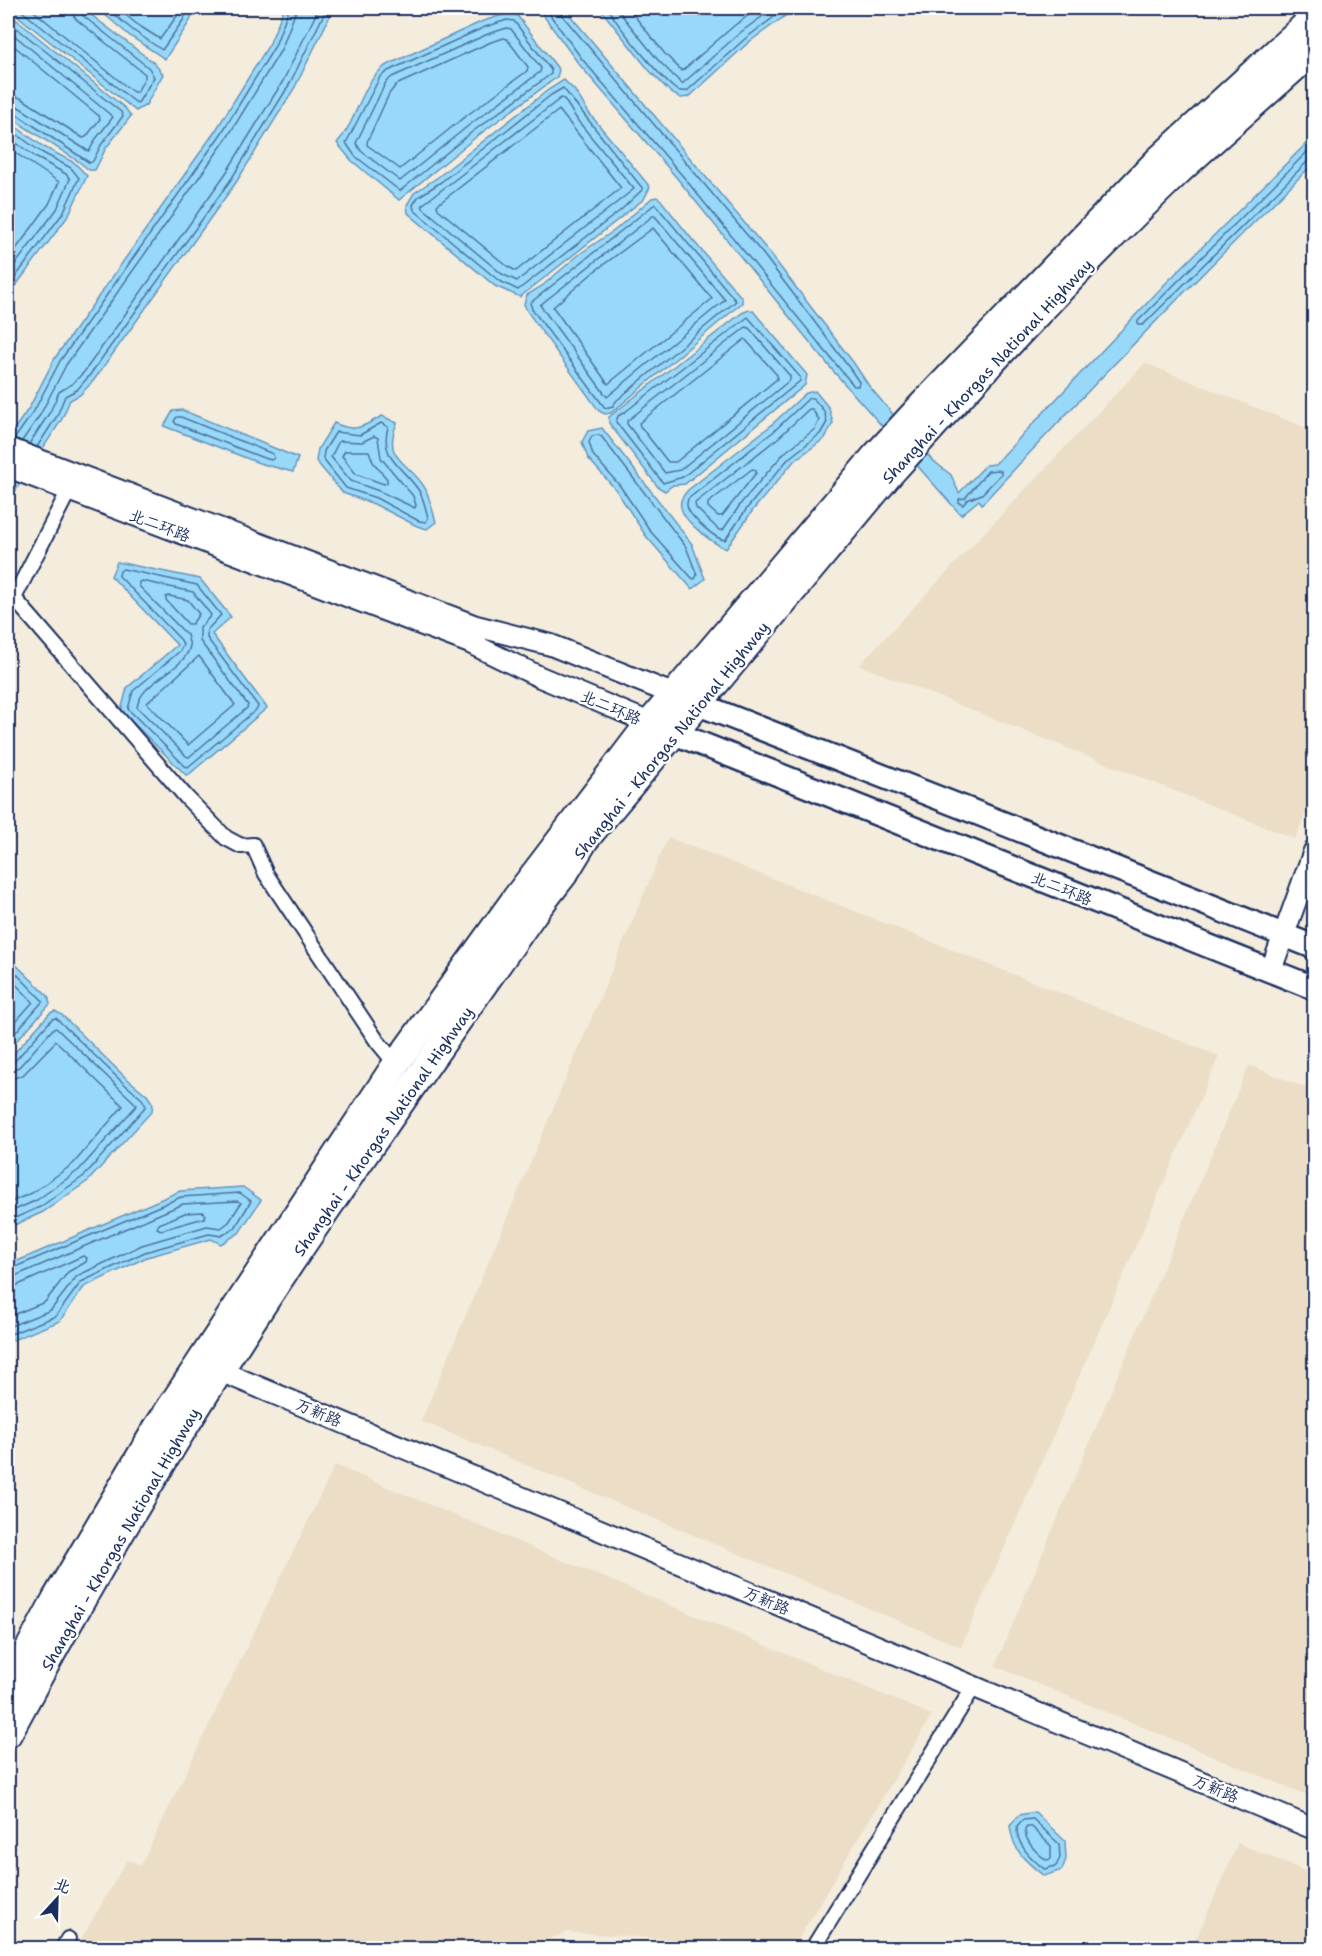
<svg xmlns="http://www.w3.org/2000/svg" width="1322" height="1956" font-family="'Shantell Sans','LXGW WenKai TC',sans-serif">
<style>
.built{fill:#ecdec6}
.water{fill:#98d9fa;stroke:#6695bc;stroke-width:1.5}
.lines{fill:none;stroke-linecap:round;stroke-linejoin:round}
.shore{stroke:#4d739c;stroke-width:1.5}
.street-casing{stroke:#1b2f5e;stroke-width:18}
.secondary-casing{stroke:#1b2f5e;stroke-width:24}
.primary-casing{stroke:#1b2f5e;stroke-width:27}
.highway-casing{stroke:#1b2f5e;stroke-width:30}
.street{stroke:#fff;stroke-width:14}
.secondary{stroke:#fff;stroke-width:20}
.primary{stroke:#fff;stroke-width:22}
.highway{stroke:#fff;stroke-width:26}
.labels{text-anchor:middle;stroke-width:4.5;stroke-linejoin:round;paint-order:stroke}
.street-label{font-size:16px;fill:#1b2f5e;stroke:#fff}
</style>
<rect width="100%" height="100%" fill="#f4ecdd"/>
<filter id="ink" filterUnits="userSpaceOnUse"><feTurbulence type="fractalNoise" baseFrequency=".0167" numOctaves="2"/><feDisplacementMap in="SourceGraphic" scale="12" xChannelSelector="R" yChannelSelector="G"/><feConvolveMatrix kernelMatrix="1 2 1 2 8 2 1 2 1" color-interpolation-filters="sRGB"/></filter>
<g filter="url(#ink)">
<!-- built -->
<g class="built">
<path d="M1145 363 1314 431V792L1295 839 859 665Z"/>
<path d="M668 837 1219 1056 961 1647 421 1421Z"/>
<path d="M1249 1065 1314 1091V1798L995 1666Z"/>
<path d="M335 1465 932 1715 793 1948H695L677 1940 568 1932 524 1948H76L127 1860 141 1865Z"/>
<path d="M1238 1843 1314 1875V1948H1192Z"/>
</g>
<!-- water -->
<g class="water">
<path d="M8 8H82L154 63 163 74 146 105 136 111Z"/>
<path d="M97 8H194L190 21 165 59 130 36Z"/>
<path d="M284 8H334L295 87 237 181 94 380 80 395 70 400 62 419 8 502V438L29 408 55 358 216 130 270 43Z"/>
<path d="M538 8H564L768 251 853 362 869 386 931 459 951 475 959 493 986 465 995 464 1166 283 1314 136V163C1201 274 1090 387 982 504L979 500 961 515 834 372 676 177 578 63Z"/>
<path d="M602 8H796L749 42 689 97 681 98 671 93 648 69 602 11Z"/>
<path d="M8 13 125 108 131 116 106 148 95 170H89L78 161 8 116Z"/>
<path d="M506 14H516L559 70 557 77 476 137 399 200 351 160 337 143C358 120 360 85 385 66L483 21Z"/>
<path d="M564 80 575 91 589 113 650 187 644 199 520 297 495 286 408 213 407 205 414 193 438 177 548 90Z"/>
<path d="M8 121 44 147 75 163 87 176 68 216 8 296Z"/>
<path d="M657 197 660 199 691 238 742 298V303L611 413 605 414 599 411 527 311 524 304 527 295 542 286 581 253 615 230 652 198Z"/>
<path d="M749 310 753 311 807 375 805 385 685 484 673 485 665 491 658 487 609 423V417L742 313Z"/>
<path d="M815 391 829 408 833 423 825 438 794 461 753 510 726 549C713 543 683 522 681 507 679 500 684 495 688 490L769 427 806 393Z"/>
<path d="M182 410 298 458 293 472 259 463 164 426 173 411Z"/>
<path d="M382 416 397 423C381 462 411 461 426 490 430 500 433 512 436 522L427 529 417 526 374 504 343 493 316 461 318 449 334 423C356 433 362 427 382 416Z"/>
<path d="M602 428 692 544 705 579 692 589 646 536 616 490 588 458 582 442 588 431Z"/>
<path d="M117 562 200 579 231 617 212 634 267 708 187 776 121 711 127 688 177 645 111 576Z"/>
<path d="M8 957 48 996 50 1004 8 1050Z"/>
<path d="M55 1011 62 1015 125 1077 147 1095 153 1104 152 1111 88 1181 43 1212 8 1228V1060L50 1013Z"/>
<path d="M243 1187 261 1200 239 1233 221 1244 211 1239 147 1257 84 1287 60 1321 8 1342V1265L180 1191Z"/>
<path d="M1035 1812 1065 1841 1066 1859 1062 1870 1044 1876C1025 1861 1013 1851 1010 1826L1019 1815Z"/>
</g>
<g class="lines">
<!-- shore -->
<g class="shore">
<path d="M18 8 135 102 138 103 154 77 149 68 82 15 79 8"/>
<path d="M30 8 133 92H137L145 77V74L77 20 73 15 72 8"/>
<path d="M106 8 134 31 162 50 184 19 187 8"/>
<path d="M117 8 138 25 160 39 177 16 180 8"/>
<path d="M545 8 582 59 681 174 839 368 854 386H858L859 382 848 366 763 254 561 14 560 8"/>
<path d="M608 8C615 23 660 77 674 88 678 91 682 92 687 91L746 38 786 8"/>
<path d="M616 8 658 60 682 84 741 32 774 8"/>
<path d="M628 8 665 54 682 71 735 25 759 8"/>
<path d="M507 20 514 21 551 70V74L472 132 400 191 355 156 346 143 380 77 388 71 485 27Z"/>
<path d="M8 21 121 112 123 116 101 145 93 161 90 163 13 112 8 111"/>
<path d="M507 28 511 29 541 68 540 72 468 126 400 181 361 151 356 143 386 82 392 77 488 34Z"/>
<path d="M8 30 113 117 95 140 90 150 88 151 17 106 8 104"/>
<path d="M504 38 507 39 528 67 527 71 462 119 400 169 367 145V142L389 94 396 85 491 42Z"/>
<path d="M8 41 99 116 100 119 86 137 83 138 21 98 8 95"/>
<path d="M563 88 643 189 621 210 518 290 498 280 414 210 413 205 418 197 441 182 551 95Z"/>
<path d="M561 98 564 99 578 121 634 189 517 281 502 274 423 208 422 205Z"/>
<path d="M559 110 621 188 516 271 507 266 438 209 437 205Z"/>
<path d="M8 128 41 152 71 168 79 178 63 213 8 287"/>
<path d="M8 137 37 158 66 174 70 179 57 209 8 274"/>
<path d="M1314 145 1138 321V325H1143L1308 161 1314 159"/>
<path d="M8 148 59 182 49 204 8 260"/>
<path d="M655 204 736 301 616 401 613 406 605 408 532 309 530 303Z"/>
<path d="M654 215 725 300 607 397 540 305Z"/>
<path d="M653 228 712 299 608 384 553 307 595 271Z"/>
<path d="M748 317 800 377V381L683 477 663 483 616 422 618 416 625 412Z"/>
<path d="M746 327 749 328 790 376V380L680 470 665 473 627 424V421Z"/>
<path d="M745 339 777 375V379L676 462H668L640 426 639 423Z"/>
<path d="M809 398H813L824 411 827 422 820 434 789 458 748 507 725 540C716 540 692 518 688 509 686 504 687 504 688 499L773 432Z"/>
<path d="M809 409H812L819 420 815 429 784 453 742 502 723 530H719L696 508 695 503 778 438Z"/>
<path d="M177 417H181L273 454 274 458 271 460 261 457 176 424 174 421Z"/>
<path d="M381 423 388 427C379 460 404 467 419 491 424 499 426 510 428 518L426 522 419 521 376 498 346 488 323 459 324 451 336 432 360 435Z"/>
<path d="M598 435 601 436 686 547 697 575 695 579 692 578 651 532 620 486 593 455 589 442 592 436Z"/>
<path d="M374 436 378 438 381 458 413 496 416 505 415 508 379 491 351 481 331 457 339 441 362 442Z"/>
<path d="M15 438 34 411 60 361 221 134 275 46 289 8"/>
<path d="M22 441 40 415 66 365 227 138 281 50 297 8"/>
<path d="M29 444 50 412 59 392 72 384 84 372 226 173 283 81 319 8"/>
<path d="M37 447 57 416 65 396 77 390 89 376 232 178 289 85 327 8"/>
<path d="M345 451H369L373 462 387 479V483L384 484 356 474 342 456Z"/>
<path d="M752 469 756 470V473L722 516H718L708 507V503Z"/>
<path d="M998 470 1001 471V474L982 494 967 500 963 505 959 503V499L965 498 988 471Z"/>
<path d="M123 569 197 585 221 615 207 630V638L258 706 257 709 188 767 185 766 128 709 133 691 180 651 183 645 181 640 119 576 120 571Z"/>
<path d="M142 581 193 592 211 615 200 628V641L248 705 247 708 189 757 186 756 137 707C142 679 185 671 190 646L187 635 139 586V582Z"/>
<path d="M169 596 188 600 199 614 192 624H188L166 600V597Z"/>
<path d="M199 656 235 705 188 745 147 703Z"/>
<path d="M8 965 43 1001 8 1041"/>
<path d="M8 976 33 1002 8 1030"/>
<path d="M8 1064 14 1062 52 1019 56 1018 121 1081 142 1099 146 1106 84 1176 40 1207 8 1221"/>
<path d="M8 1071 19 1067 53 1029 56 1028 137 1105 79 1170 37 1200 8 1213"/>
<path d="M8 1080 23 1075 56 1041 123 1106 73 1164 32 1193 8 1203"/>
<path d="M203 1212 206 1215 204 1218 161 1230 157 1228 159 1224 185 1213Z"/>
<path d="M8 1270 181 1197 240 1193 251 1201 235 1228 221 1236 209 1234 145 1252 81 1282 56 1316 8 1335"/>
<path d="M8 1278 15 1276 183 1204 238 1201 241 1203 229 1222 221 1228 207 1226 142 1245 77 1276 51 1310 8 1327"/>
<path d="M8 1287 18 1285 83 1256 87 1258 86 1262 68 1272 45 1302 8 1317"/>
<path d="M1033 1819 1059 1844 1060 1858 1056 1866 1044 1869C1031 1858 1016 1845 1017 1827L1023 1820Z"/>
<path d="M1027 1827H1032L1051 1846V1859L1046 1860C1037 1853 1025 1842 1025 1830Z"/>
</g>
<defs>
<g id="street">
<path d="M69 490 14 598 187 798 226 838 241 846 253 845 266 874 377 1041 396 1064"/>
<path d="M63 1948 68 1939"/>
<path d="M813 1948 974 1686"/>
</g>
<g id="secondary">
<path d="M8 448 476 626 551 645 685 699"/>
<path d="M8 467 470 643 540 677 662 728"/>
<path d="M1271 970 1314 851"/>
<path d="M220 1371 1314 1829"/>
</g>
<g id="primary">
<path d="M698 704 977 813 1314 947"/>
<path d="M674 733 1314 988"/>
</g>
<g id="highway">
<path d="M8 1687 56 1598 156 1429 396 1064 515 899 643 731 875 456 921 406 1159 159 1314 17"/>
<path d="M8 1734C61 1635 117 1537 176 1441 287 1260 412 1087 534 913L565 873 585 840 891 473C983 371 1077 269 1176 174 1221 132 1269 92 1314 50"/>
</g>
</defs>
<!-- street casing -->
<use href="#street" class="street-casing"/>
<!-- secondary casing -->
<use href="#secondary" class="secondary-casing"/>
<!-- primary casing -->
<use href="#primary" class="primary-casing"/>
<!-- highway casing -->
<use href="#highway" class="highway-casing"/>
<!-- street -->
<use href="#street" class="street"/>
<!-- secondary -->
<use href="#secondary" class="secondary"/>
<!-- primary -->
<use href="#primary" class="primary"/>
<!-- highway -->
<use href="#highway" class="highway"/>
</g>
</g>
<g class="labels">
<!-- street labels -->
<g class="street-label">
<text transform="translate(987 371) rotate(-47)" y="6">Shanghai - Khorgas National Highway</text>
<text transform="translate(160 525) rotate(21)" y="6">北二环路</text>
<text transform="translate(611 707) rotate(23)" y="6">北二环路</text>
<text transform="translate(671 740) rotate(-51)" y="6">Shanghai - Khorgas National Highway</text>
<text transform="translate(1062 888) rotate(22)" y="6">北二环路</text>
<text transform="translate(383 1131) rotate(-55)" y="6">Shanghai - Khorgas National Highway</text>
<text transform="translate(319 1412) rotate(23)" y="6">万新路</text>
<text transform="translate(120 1539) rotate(-60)" y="6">Shanghai - Khorgas National Highway</text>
<text transform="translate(767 1600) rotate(23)" y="6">万新路</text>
<text transform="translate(1216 1788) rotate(23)" y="6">万新路</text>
</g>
</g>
<!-- margin -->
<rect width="1322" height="1956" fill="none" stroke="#fff" stroke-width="30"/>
<rect x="15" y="15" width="1292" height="1926" fill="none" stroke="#1b2f5e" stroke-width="2" filter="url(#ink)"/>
<!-- north arrow -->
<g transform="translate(57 1899) rotate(22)" stroke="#ffffff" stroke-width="4.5" paint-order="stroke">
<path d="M0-4.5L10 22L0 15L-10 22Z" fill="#1b2f5e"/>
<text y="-9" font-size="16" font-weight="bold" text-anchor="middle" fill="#1b2f5e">北</text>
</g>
</svg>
